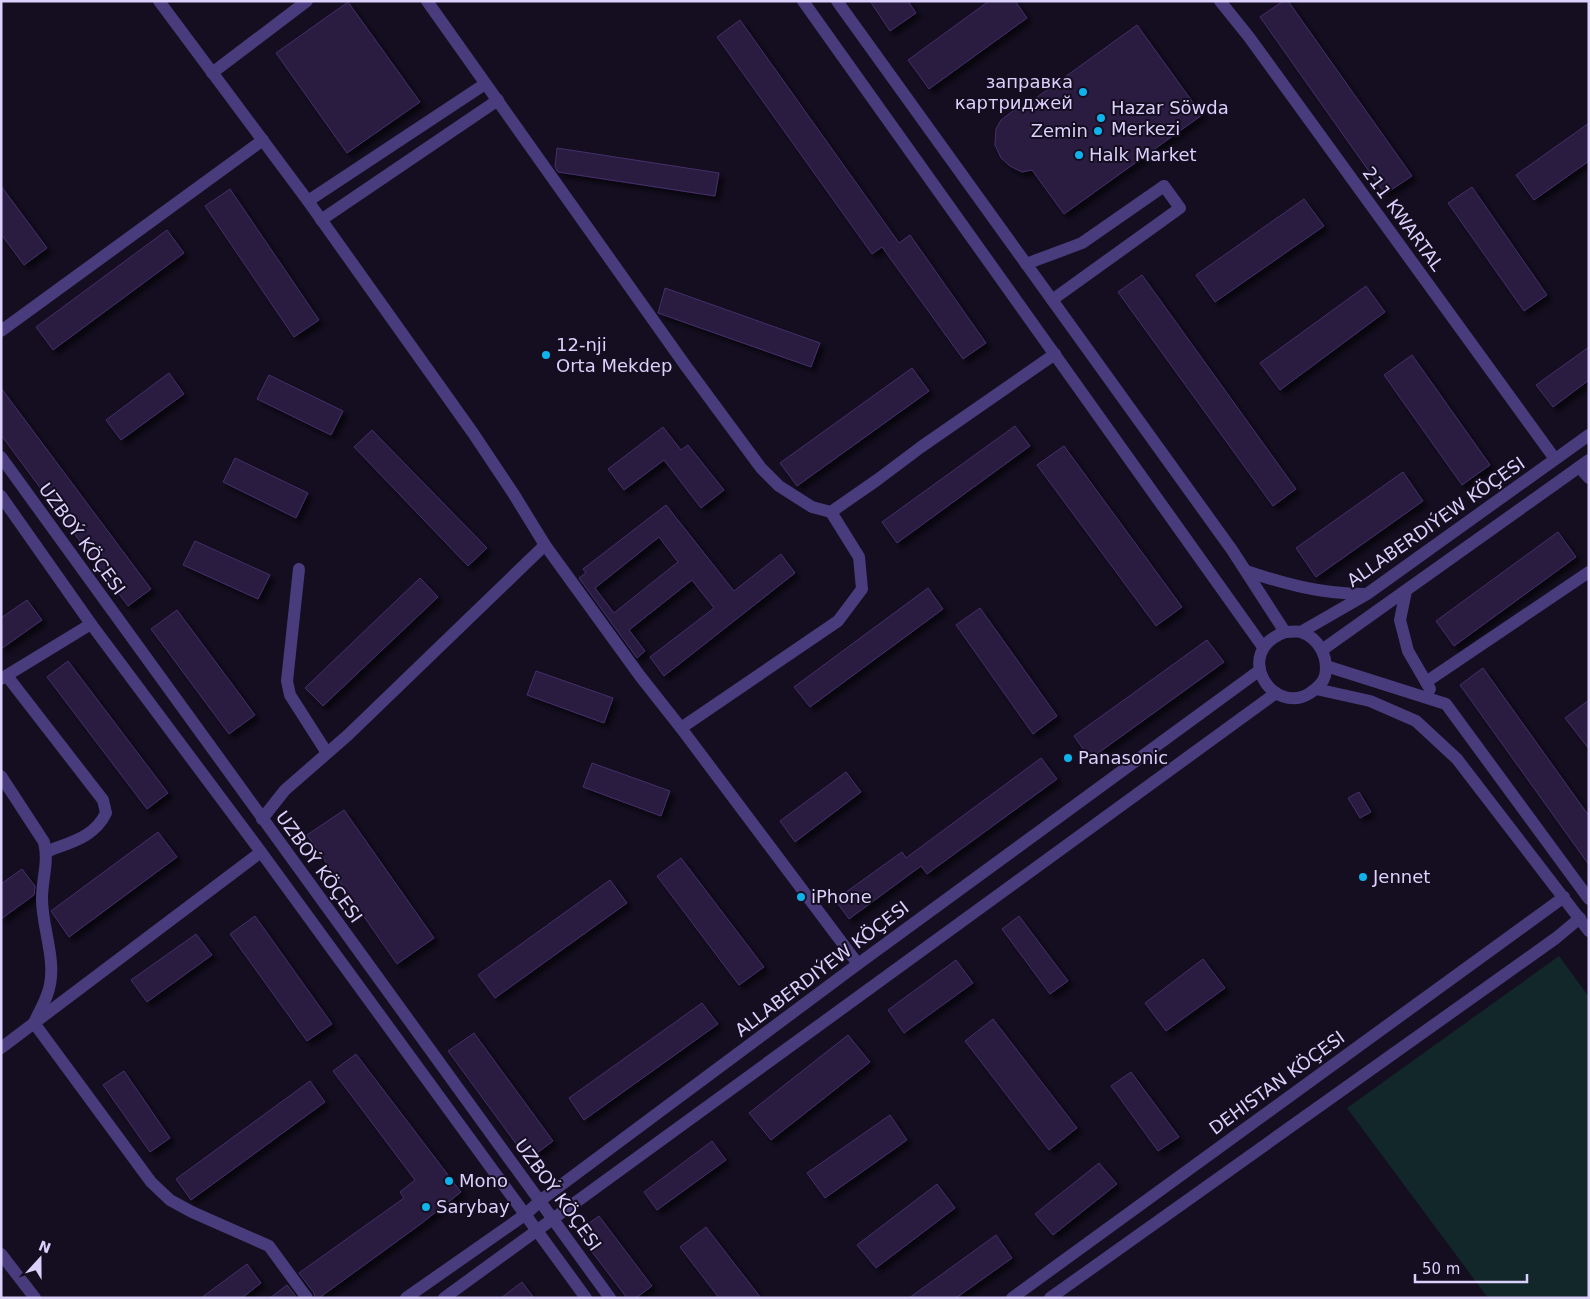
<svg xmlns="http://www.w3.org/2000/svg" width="1590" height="1299" font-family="'DejaVu Sans',sans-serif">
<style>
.green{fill:#12272a}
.building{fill:#291c40;stroke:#442f6a;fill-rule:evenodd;filter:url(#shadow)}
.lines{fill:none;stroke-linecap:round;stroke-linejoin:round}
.minor{stroke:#493c7c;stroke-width:12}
.poi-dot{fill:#0fb2ea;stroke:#140e20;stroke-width:2}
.labels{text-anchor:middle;stroke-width:4;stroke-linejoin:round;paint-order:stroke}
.poi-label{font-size:18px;fill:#dcd0fc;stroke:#140e20;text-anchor:start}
.street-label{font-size:18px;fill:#dcd0fc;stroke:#140e20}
</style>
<defs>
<filter id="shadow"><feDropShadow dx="4.5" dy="4.5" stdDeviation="2.5" flood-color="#0009"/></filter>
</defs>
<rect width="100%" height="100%" fill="#140e20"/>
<!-- green -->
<path class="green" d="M1559 956 1589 997V1298H1488L1347 1108Z"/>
<!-- building -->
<g class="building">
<path d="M870 1H908L916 13 890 31Z"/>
<path d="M989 1H1015L1027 18 929 89 908 60Z"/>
<path d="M1283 1H1288L1412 176 1385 194 1260 17Z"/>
<path d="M348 2 420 102 347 153 276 53Z"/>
<path d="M740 20 899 243 910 235 986 343 963 359 882 247 872 254 717 37Z"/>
<path d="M1137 25 1202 115 1064 214 1032 170 1022 172 1010 166 1001 158 995 145 996 129 1001 120 1013 111 1022 108Z"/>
<path d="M1589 123V161L1534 200 1516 175Z"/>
<path d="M557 148 719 173 715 196 558 172 555 167Z"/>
<path d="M1 186 47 248 24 265 1 234Z"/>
<path d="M1472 187 1547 295 1524 311 1448 203Z"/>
<path d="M230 189 319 320 294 337 205 206Z"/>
<path d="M1304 199 1324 226 1215 302 1196 275Z"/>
<path d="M167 230 184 253 53 350 36 327Z"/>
<path d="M1142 275 1296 489 1273 506 1118 292Z"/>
<path d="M1366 286 1385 312 1280 390 1260 363Z"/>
<path d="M665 288 820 343 811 367 658 313Z"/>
<path d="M1589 347V380L1553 407 1536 385Z"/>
<path d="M1412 355 1490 465 1462 485 1384 375Z"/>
<path d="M912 368 929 391 797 486 780 463Z"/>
<path d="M169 373 184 394 121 440 106 420Z"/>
<path d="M269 375 343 411 331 435 257 399Z"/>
<path d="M1 388 151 589 128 606 1 435Z"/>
<path d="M1015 426 1030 446 897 543 882 522Z"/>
<path d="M663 427 681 450 688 445 724 490 701 508 664 460 624 490 608 469Z"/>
<path d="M372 430 487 548 468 566 354 447Z"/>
<path d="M1064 446 1182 607 1156 626 1037 465Z"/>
<path d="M235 458 308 493 296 518 223 482Z"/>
<path d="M1403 472 1423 501 1316 577 1296 548Z"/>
<path d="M666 505 734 591 781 554 795 573 664 676 650 657 714 608 692 580 629 630 645 651 637 658 579 578 586 573 583 569ZM659 537 678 562 614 613 595 588Z"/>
<path d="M1558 532 1576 557 1454 646 1436 621Z"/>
<path d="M195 541 270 575 258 599 183 565Z"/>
<path d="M420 578 438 597 323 706 305 688Z"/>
<path d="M928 588 943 609 810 707 794 687Z"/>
<path d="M27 600 42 620 1 649V618Z"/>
<path d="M980 608 1057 716 1033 734 956 625Z"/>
<path d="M177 610 255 715 229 734 151 629Z"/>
<path d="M1207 640 1224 662 1090 759 1074 736Z"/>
<path d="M68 661 168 793 147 809 47 677Z"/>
<path d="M1483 668 1589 816V865L1460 685Z"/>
<path d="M536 671 613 698 604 723 527 695Z"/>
<path d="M1589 700V749L1565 718Z"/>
<path d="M1041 758 1057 779 927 874 921 866 849 919 835 900 902 852 906 858Z"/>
<path d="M592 763 670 791 661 816 583 787Z"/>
<path d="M846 772 861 792 795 842 780 821Z"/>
<path d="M1359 792 1371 812 1360 818 1348 798Z"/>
<path d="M344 810 434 938 397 964 307 835Z"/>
<path d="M158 832 177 857 69 937 51 911Z"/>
<path d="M681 858 764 967 739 985 657 876Z"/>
<path d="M22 869 35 886 34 895 1 919V884Z"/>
<path d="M610 880 627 903 495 998 478 975Z"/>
<path d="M255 916 332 1024 307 1041 230 934Z"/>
<path d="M1019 916 1068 981 1050 994 1002 929Z"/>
<path d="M196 934 212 955 147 1002 131 980Z"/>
<path d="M1203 959 1225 988 1166 1031 1145 1003Z"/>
<path d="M956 960 973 983 904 1033 888 1010Z"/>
<path d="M702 1003 718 1024 584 1120 569 1098Z"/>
<path d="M993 1019 1077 1128 1049 1150 965 1041Z"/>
<path d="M474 1033 553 1141 528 1160 448 1051Z"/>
<path d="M848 1035 870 1062 771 1140 749 1113Z"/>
<path d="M356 1054 461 1192 422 1223 319 1298H315L314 1293 299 1273 404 1198 400 1192 415 1180 333 1071Z"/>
<path d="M124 1071 170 1138 150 1152 103 1085Z"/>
<path d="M1131 1072 1179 1137 1158 1151 1111 1086Z"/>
<path d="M310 1081 325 1102 191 1200 176 1179Z"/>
<path d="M890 1115 907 1140 825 1198 807 1173Z"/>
<path d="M712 1141 726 1160 657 1210 644 1192Z"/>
<path d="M1099 1163 1117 1184 1053 1235 1035 1214Z"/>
<path d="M937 1184 955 1208 876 1268 857 1245Z"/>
<path d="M599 1216 652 1286 636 1298H627L577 1232Z"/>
<path d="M706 1227 761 1298H719L680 1247Z"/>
<path d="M996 1235 1012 1258 956 1298H909Z"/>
<path d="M247 1264 261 1283 242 1298H201Z"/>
<path d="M522 1282 534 1298H501Z"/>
<path d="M287 1285 297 1298H270Z"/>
</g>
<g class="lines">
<!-- minor -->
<g class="minor">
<path d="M159 1 308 201 473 433 513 493 545 545 640 676 681 728"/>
<path d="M427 1 685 365 761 468 779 486 812 507 831 512"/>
<path d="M803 1 1263 647"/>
<path d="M837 1 1232 550 1285 632"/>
<path d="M1220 1 1249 37 1555 459"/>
<path d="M212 73 307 1"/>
<path d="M308 201 485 84"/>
<path d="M321 220 498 100"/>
<path d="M1026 264 1082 243 1164 186 1180 208 1052 300"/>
<path d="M1 331 263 140"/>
<path d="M1 457 610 1298"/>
<path d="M1579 467 1589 478"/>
<path d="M1 496 91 624 261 852 586 1298"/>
<path d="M299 569 287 681 290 695 327 753"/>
<path d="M1246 571C1285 584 1322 594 1364 594"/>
<path d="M1406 591 1400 620 1408 651 1430 689"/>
<path d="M1285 632C1290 632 1297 631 1301 632 1319 638 1329 658 1325 676 1323 683 1316 689 1310 693 1273 717 1231 652 1285 632Z"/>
<path d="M1301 632 1367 594 1589 435"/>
<path d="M1322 650 1589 460"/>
<path d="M1326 666 1446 704 1589 899"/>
<path d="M7 676 103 800 106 813C94 838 70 842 46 852"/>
<path d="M1 679 91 624"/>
<path d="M1426 682 1589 572"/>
<path d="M1316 689 1370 701 1416 721 1457 759 1589 931"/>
<path d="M1 776 44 842C49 864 42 877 42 899 42 930 59 964 47 995 44 1004 38 1014 34 1023L151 1182 170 1200 192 1212 269 1246 307 1298"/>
<path d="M262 819 285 790 348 735 545 545"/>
<path d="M858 964 681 728 838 621 862 589 859 557 831 512 877 480 921 447 1055 354"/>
<path d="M1 1048 261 852"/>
<path d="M1 1254 35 1298"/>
<path d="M406 1298 526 1214 541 1200 858 964 1260 670"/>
<path d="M444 1298 1276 693"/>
<path d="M1012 1298 1564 897"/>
<path d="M1050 1298 1556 938 1580 918"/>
</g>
</g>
<!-- markers -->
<g class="poi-dot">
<circle cx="1083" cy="92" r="5"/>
<circle cx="1101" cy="118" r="5"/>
<circle cx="1098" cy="131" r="5"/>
<circle cx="1079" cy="155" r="5"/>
<circle cx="546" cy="355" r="5"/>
<circle cx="1068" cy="758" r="5"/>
<circle cx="1363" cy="877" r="5"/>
<circle cx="801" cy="897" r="5"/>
<circle cx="449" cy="1181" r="5"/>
<circle cx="426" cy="1207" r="5"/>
</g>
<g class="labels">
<!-- poi labels -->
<g class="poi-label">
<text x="1073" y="88" text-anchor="end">заправка<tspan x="1073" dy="21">картриджей</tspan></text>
<text x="1111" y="114">Hazar Söwda<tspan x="1111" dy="21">Merkezi</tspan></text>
<text x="1088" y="137" text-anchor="end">Zemin</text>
<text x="1089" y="161">Halk Market</text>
<text x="556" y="351">12-nji<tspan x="556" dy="21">Orta Mekdep</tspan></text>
<text x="1078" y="764">Panasonic</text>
<text x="1373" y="883">Jennet</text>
<text x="811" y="903">iPhone</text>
<text x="459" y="1187">Mono</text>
<text x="436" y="1213">Sarybay</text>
</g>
<!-- street labels -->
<g class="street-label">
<text transform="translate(1403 219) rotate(54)" y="6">211 KWARTAL</text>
<text transform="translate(1436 522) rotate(-35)" y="6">ALLABERDIÝEW KÖÇESI</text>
<text transform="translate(82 539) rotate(54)" y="6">UZBOÝ KÖÇESI</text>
<text transform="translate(319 867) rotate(54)" y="6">UZBOÝ KÖÇESI</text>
<text transform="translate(822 969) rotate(-37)" y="6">ALLABERDIÝEW KÖÇESI</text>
<text transform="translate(1277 1083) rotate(-36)" y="6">DEHISTAN KÖÇESI</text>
<text transform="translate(558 1195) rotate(54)" y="6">UZBOÝ KÖÇESI</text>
</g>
</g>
<!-- border -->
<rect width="1590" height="1299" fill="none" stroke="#dcd0fc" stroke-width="5"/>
<!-- north arrow -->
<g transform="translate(40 1259) rotate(21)" stroke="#140e20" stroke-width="4" paint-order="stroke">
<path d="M0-4L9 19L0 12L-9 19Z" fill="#dcd0fc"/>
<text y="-8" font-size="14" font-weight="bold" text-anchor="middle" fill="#dcd0fc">N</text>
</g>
<!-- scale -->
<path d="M1415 1274v8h112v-8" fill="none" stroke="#dcd0fc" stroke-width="2.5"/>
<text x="1422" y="1274" font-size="15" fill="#dcd0fc" stroke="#140e20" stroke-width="4" paint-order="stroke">50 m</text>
</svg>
